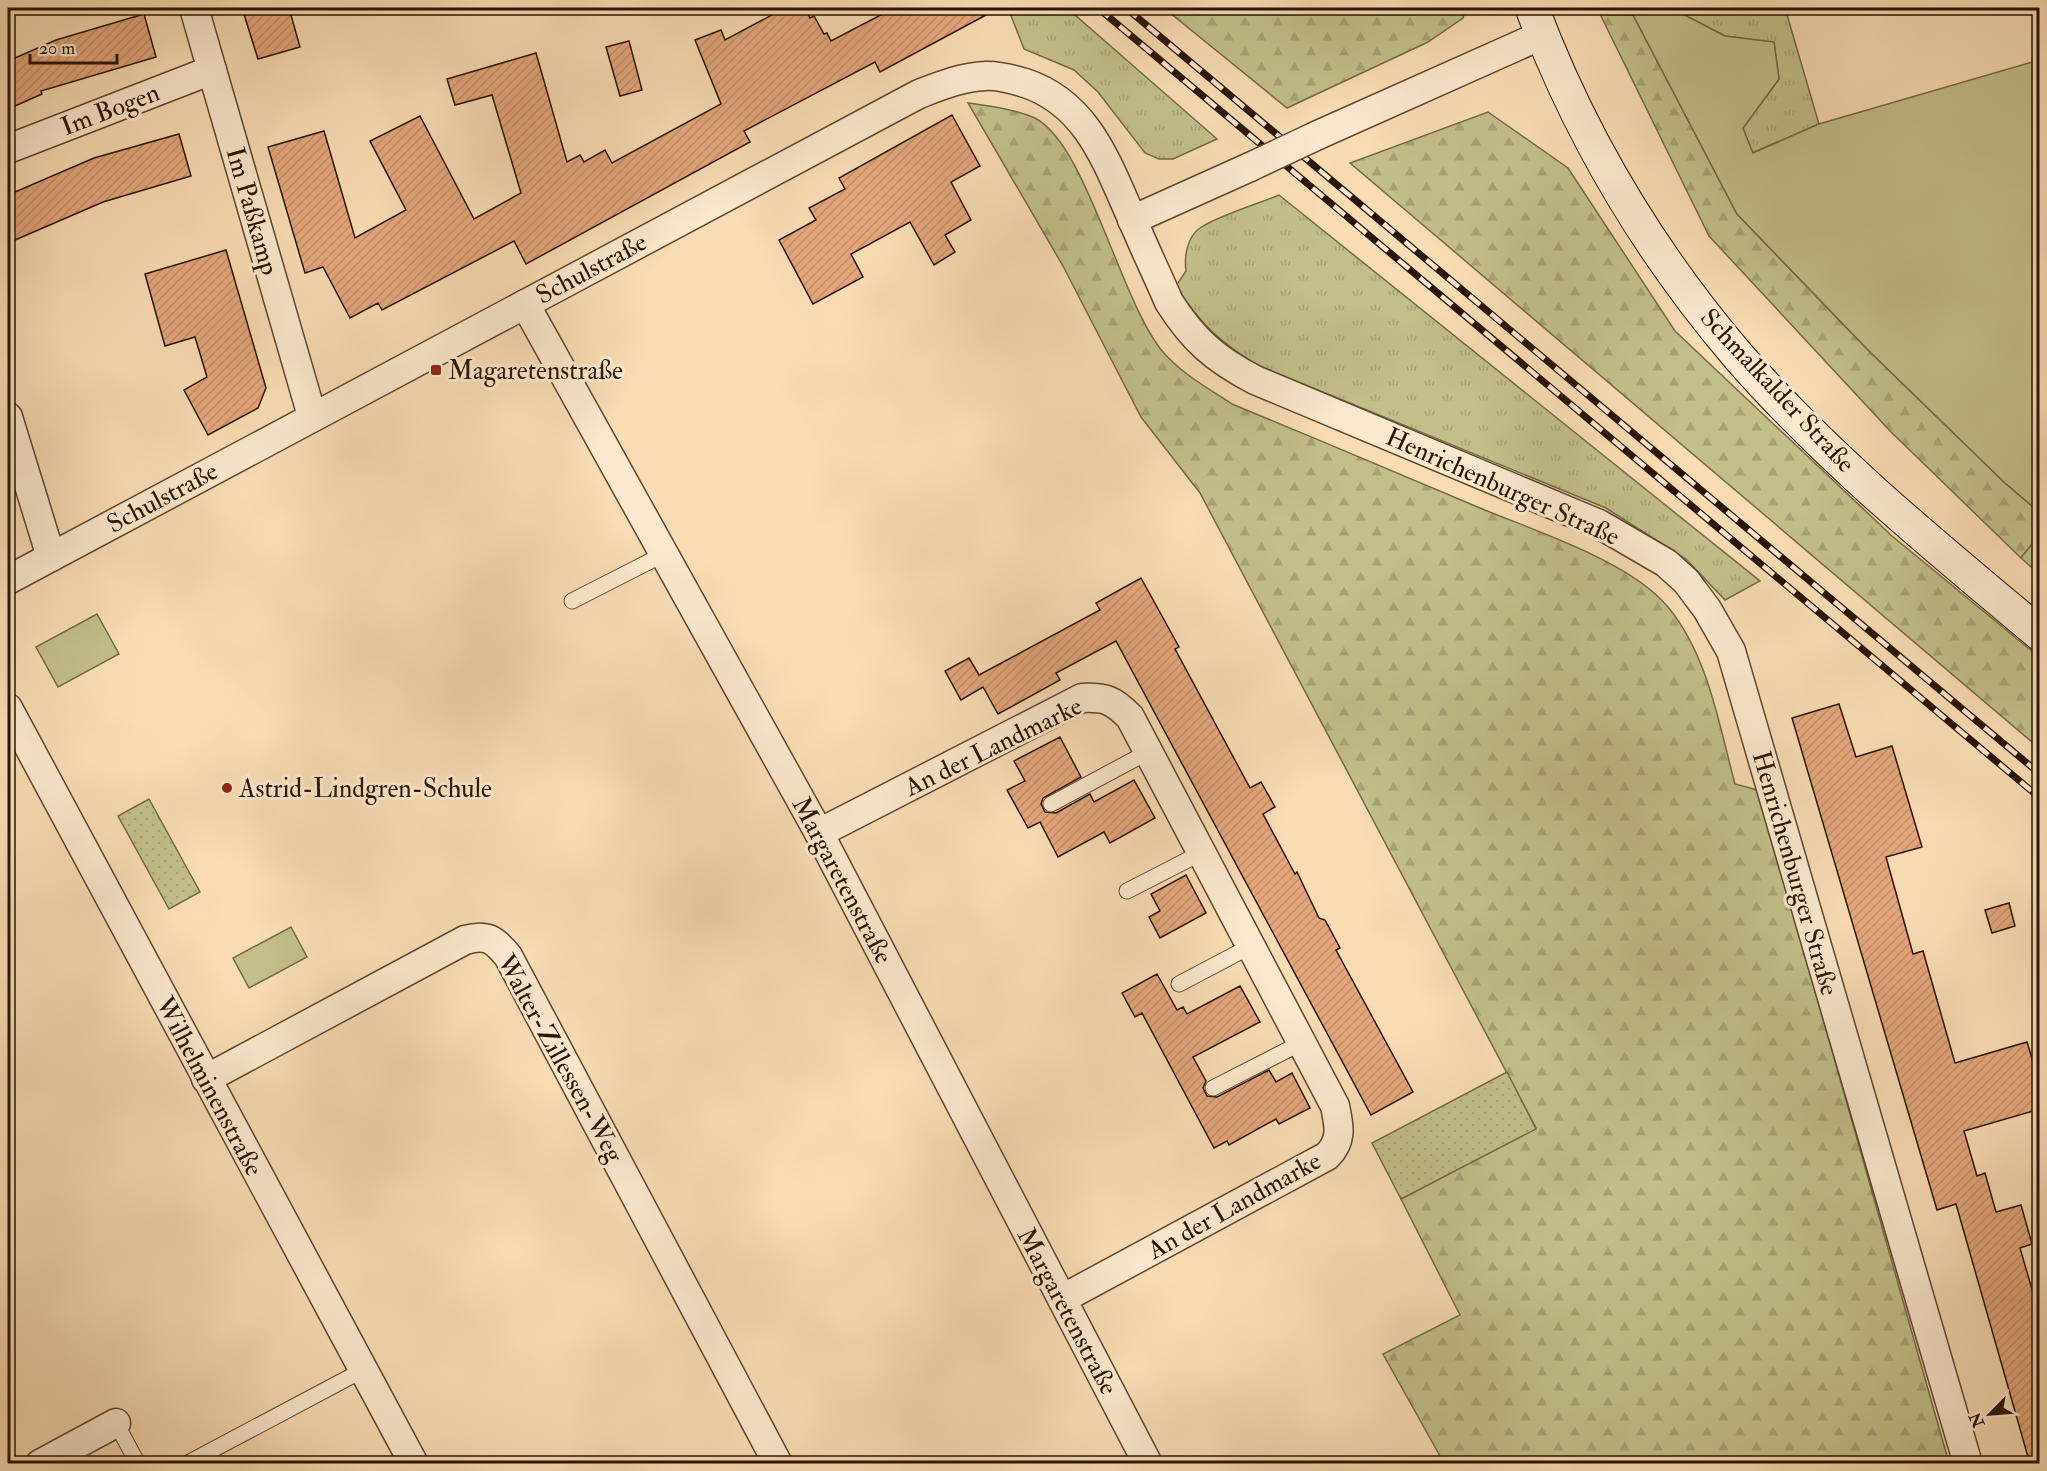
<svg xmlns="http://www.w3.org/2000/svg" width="2047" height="1471" font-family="'IM FELL Double Pica',serif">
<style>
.grass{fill:url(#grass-tufts);stroke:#756a46;stroke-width:1.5}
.forest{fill:url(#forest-firs);stroke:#756a46;stroke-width:1.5}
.park{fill:url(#park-dots);stroke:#756a46;stroke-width:1.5}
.garden{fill:#c2bf8a;stroke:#756a46;stroke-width:1.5}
.building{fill:url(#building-hatch);stroke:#281502;stroke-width:1.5}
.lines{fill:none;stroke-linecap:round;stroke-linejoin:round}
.lane-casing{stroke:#5c472e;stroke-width:17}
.street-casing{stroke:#5c472e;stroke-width:31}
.secondary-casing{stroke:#281502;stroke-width:35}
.lane{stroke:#fbe8ce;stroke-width:15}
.street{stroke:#fbe8ce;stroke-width:28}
.secondary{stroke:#fbe8ce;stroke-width:33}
.rail-casing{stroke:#281502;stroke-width:7}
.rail{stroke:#fbe8ce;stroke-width:4.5;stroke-dasharray:14;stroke-linecap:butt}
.street-bridge-casing{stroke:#5c472e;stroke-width:31;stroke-linecap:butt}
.street-bridge{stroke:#fbe8ce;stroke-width:28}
.poi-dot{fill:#8f2418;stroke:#fbe8ce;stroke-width:2}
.labels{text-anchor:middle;stroke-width:6;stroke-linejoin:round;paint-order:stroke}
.street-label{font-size:26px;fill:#281502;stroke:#fbe8ce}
.poi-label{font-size:26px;fill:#281502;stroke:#fbe8ce;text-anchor:start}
</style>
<defs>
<pattern id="grass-tufts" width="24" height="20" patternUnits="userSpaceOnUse" patternTransform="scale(1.5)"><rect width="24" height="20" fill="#c2bf8a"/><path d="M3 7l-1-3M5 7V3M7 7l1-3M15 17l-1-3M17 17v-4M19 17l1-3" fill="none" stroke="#a7a375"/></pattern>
<pattern id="forest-firs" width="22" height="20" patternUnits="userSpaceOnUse" patternTransform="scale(1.5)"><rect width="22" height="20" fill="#c2bf8a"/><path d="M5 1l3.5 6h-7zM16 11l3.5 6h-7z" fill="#a7a375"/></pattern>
<pattern id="park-dots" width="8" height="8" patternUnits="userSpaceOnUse" patternTransform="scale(1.5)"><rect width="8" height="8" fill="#c2bf8a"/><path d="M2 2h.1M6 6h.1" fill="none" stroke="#a7a375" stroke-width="1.8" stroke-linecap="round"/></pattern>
<pattern id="building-hatch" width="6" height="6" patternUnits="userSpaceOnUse" patternTransform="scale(1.5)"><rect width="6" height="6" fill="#e4a77c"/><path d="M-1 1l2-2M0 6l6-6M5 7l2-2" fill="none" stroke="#c48f6a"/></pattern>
</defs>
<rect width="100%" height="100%" fill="#f9dcb4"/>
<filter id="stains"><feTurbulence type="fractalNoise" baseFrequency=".00333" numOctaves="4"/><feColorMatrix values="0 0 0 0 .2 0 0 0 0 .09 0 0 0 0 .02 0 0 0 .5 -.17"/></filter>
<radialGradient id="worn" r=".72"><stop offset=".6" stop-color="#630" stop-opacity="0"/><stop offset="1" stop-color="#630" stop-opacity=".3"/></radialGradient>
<!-- grass -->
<g class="grass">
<path d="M1008 8H1067L1217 139 1173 159H1159L1145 153 1098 92 1074 70 1024 49Z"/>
<path d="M1671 8H1785L1819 124 1752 153 1743 128 1779 79 1774 43 1725 36Z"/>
<path d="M1279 195 1760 581 1725 600 1686 559 1606 508 1257 365C1220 342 1199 323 1176 286L1186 271C1184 257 1187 237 1200 228 1215 217 1260 203 1279 195Z"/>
</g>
<!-- forest -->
<g class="forest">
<path d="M1164 8H1466L1463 18 1428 42 1287 108Z"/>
<path d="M1600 14 1633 15 1737 214 1868 350 2005 483 2039 512V535L2021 558 1891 432 1709 236Z"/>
<path d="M968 103C989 106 1015 109 1035 118 1087 145 1120 301 1163 352 1182 374 1208 388 1232 404 1315 438 1397 473 1480 508 1535 531 1630 561 1668 607 1708 655 1719 725 1735 784L1758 790 1949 1463H1444L1383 1354 1460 1315 1401 1199 1536 1128 1200 493 1141 417 1063 266Z"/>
<path d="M1488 112 1568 168 1675 331 1892 536 2039 657V748L1350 163Z"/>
</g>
<!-- park -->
<g class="park">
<path d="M149 799 200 892 169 909 118 816Z"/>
<path d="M1507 1072 1536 1129 1401 1199 1372 1143Z"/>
</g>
<!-- garden -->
<g class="garden">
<path d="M1582 8H1671L1725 36 1774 42 1779 79 1743 128 1753 153 1819 124 2039 60V512L2005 483 1868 350 1737 214 1633 15 1585 14Z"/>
<path d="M2039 535V574L2021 558Z"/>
<path d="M97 614 119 654 58 687 36 647Z"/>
<path d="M291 927 307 957 249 988 233 958Z"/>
</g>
<!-- building -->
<g class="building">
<path d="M242 8H289L300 47 258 59Z"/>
<path d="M785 8H805L810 18 814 16 824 34 827 33 831 41 894 8H999L880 72 875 62 744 131 750 142 526 264 514 241 382 310 378 303 350 318 323 267 305 273 268 147 324 131 355 238 406 210 370 141 420 116 474 219 521 193 492 95 455 105 447 79 536 53 567 162 580 155 584 162 605 150 612 163 721 104 695 40 721 30 725 40Z"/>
<path d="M144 14 156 57 41 91 42 94 8 109V61L56 40Z"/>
<path d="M629 41 642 90 620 96 606 47Z"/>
<path d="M952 115 980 166 951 182 971 220 945 235 955 252 934 265 910 222 851 254 863 277 813 304 779 240 816 220 809 208 845 189 839 178Z"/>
<path d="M179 134 191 176 103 202 8 243V195L94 158Z"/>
<path d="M226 250 266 388 258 408 208 435 184 390 207 377 195 337 165 346 145 274Z"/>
<path d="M1141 578 1179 647 1175 649 1250 788 1261 782 1275 807 1263 814 1295 874 1297 872 1319 918 1325 920 1340 948 1336 950 1413 1092 1371 1115 1116 641 1056 673 1060 680 998 714 983 687 961 700 945 671 969 658 979 675 1100 610 1096 603Z"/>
<path d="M1839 704 1856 757 1892 746 1922 847 1886 857 1913 954 1923 951 1955 1063 2027 1042 2036 1072 2040 1071V1109L1964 1131 1977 1176 1985 1173 1996 1212 2021 1205 2032 1244 2020 1248 2040 1317V1464H2030L1956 1204 1937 1210 1792 718Z"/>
<path d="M1060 737 1081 777 1043 798 1041 804 1045 812 1056 813 1090 794 1094 802 1134 780 1155 818 1110 843 1104 832 1058 857 1040 822 1028 828 1007 790 1025 781 1014 761Z"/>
<path d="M1186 875 1206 913 1160 938 1149 917 1160 911 1151 894Z"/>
<path d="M2009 903 2015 926 1992 933 1985 910Z"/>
<path d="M1157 974 1177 1010 1183 1007 1187 1014 1240 986 1260 1022 1193 1057 1206 1081 1203 1088 1207 1096 1217 1097 1269 1070 1276 1082 1292 1073 1310 1108 1279 1124 1276 1119 1229 1145 1227 1141 1214 1148 1142 1013 1135 1017 1122 993Z"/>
</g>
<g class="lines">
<defs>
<g id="lane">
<path d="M572 601 664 554"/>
<path d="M1051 804 1148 752"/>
<path d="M1127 891 1201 853"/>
<path d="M1179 984 1251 946"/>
<path d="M1213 1088 1301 1043"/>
<path d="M116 1423 138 1464"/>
<path d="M186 1464 363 1370"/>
</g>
<g id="street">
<path d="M194 8 312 416"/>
<path d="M1318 135 1542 35"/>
<path d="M8 149 212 70"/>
<path d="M1132 220 1250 167"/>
<path d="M525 304 819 833 1148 1464"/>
<path d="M8 417 51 557"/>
<path d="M8 580 919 94C940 86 962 77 985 76 998 75 1012 79 1025 83 1086 103 1106 160 1130 214 1142 243 1156 272 1169 302 1193 340 1215 359 1255 380L1599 524 1666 563 1686 581 1707 609 1731 651 1968 1464"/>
<path d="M8 708 414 1464"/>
<path d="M819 833 1082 698C1106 697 1113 700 1130 717L1335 1106C1339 1126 1343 1140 1327 1156L1062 1299"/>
<path d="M206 1079 465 940C487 934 494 939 508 956L778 1464"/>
<path d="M40 1464 116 1423"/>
</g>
<path id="secondary" d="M1532 8C1580 136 1650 253 1739 357 1828 459 1936 547 2040 634"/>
</defs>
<!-- lane casing -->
<use href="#lane" class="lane-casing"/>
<!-- street casing -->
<use href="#street" class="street-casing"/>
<!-- secondary casing -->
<use href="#secondary" class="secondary-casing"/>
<!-- lane -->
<use href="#lane" class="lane"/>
<!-- street -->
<use href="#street" class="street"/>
<!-- secondary -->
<use href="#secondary" class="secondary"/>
<defs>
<g id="rail">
<path d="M1098 8 2040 798"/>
<path d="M1126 8 2040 774"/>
</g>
</defs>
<!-- rail casing -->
<use href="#rail" class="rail-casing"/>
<!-- rail -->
<use href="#rail" class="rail"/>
<defs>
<path id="street-bridge" d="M1250 167 1318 135"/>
</defs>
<!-- street-bridge casing -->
<use href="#street-bridge" class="street-bridge-casing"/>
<!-- street-bridge -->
<use href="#street-bridge" class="street-bridge"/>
</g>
<!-- markers -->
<g class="poi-dot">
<rect x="430" y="364" width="12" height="12" rx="3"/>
<circle cx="227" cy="788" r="6"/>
</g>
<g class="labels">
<!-- street labels -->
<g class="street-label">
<text transform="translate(110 109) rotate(-21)" y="9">Im Bogen</text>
<text transform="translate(253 211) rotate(74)" y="9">Im Paßkamp</text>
<text transform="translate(591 268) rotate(-28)" y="9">Schulstraße</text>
<text transform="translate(1778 390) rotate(47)" y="9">Schmalkalder Straße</text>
<text transform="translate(1503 486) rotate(24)" y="9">Henrichenburger Straße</text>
<text transform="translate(162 497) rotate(-28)" y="9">Schulstraße</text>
<text transform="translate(993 746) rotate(-26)" y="9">An der Landmarke</text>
<text transform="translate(1796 873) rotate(74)" y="9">Henrichenburger Straße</text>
<text transform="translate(843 880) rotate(62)" y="9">Margaretenstraße</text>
<text transform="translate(561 1058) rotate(61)" y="9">Walter-Zillessen-Weg</text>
<text transform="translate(210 1086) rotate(62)" y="9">Wilhelminenstraße</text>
<text transform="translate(1234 1205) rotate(-29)" y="9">An der Landmarke</text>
<text transform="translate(1068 1311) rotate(62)" y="9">Margaretenstraße</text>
</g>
<!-- poi labels -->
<g class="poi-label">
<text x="448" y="379">Magaretenstraße</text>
<text x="239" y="797">Astrid-Lindgren-Schule</text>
</g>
</g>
<!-- margin -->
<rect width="2047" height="1471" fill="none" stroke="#f9dcb4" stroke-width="30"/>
<rect x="9" y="9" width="2029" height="1453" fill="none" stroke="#281502" stroke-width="3"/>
<rect x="15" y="15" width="2017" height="1441" fill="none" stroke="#281502" stroke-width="1.5"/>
<!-- north arrow -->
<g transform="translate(1990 1414) rotate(245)" stroke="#fbe8ce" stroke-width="4.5" paint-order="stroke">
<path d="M0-4.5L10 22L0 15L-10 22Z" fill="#281502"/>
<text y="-9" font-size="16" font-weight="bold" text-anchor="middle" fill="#281502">N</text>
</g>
<!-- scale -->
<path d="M30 54v9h87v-9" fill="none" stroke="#281502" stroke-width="3"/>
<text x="39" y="54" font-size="18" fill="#281502" stroke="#fbe8ce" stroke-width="4.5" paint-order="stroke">20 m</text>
<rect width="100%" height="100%" filter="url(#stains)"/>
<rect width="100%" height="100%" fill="url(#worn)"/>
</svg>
